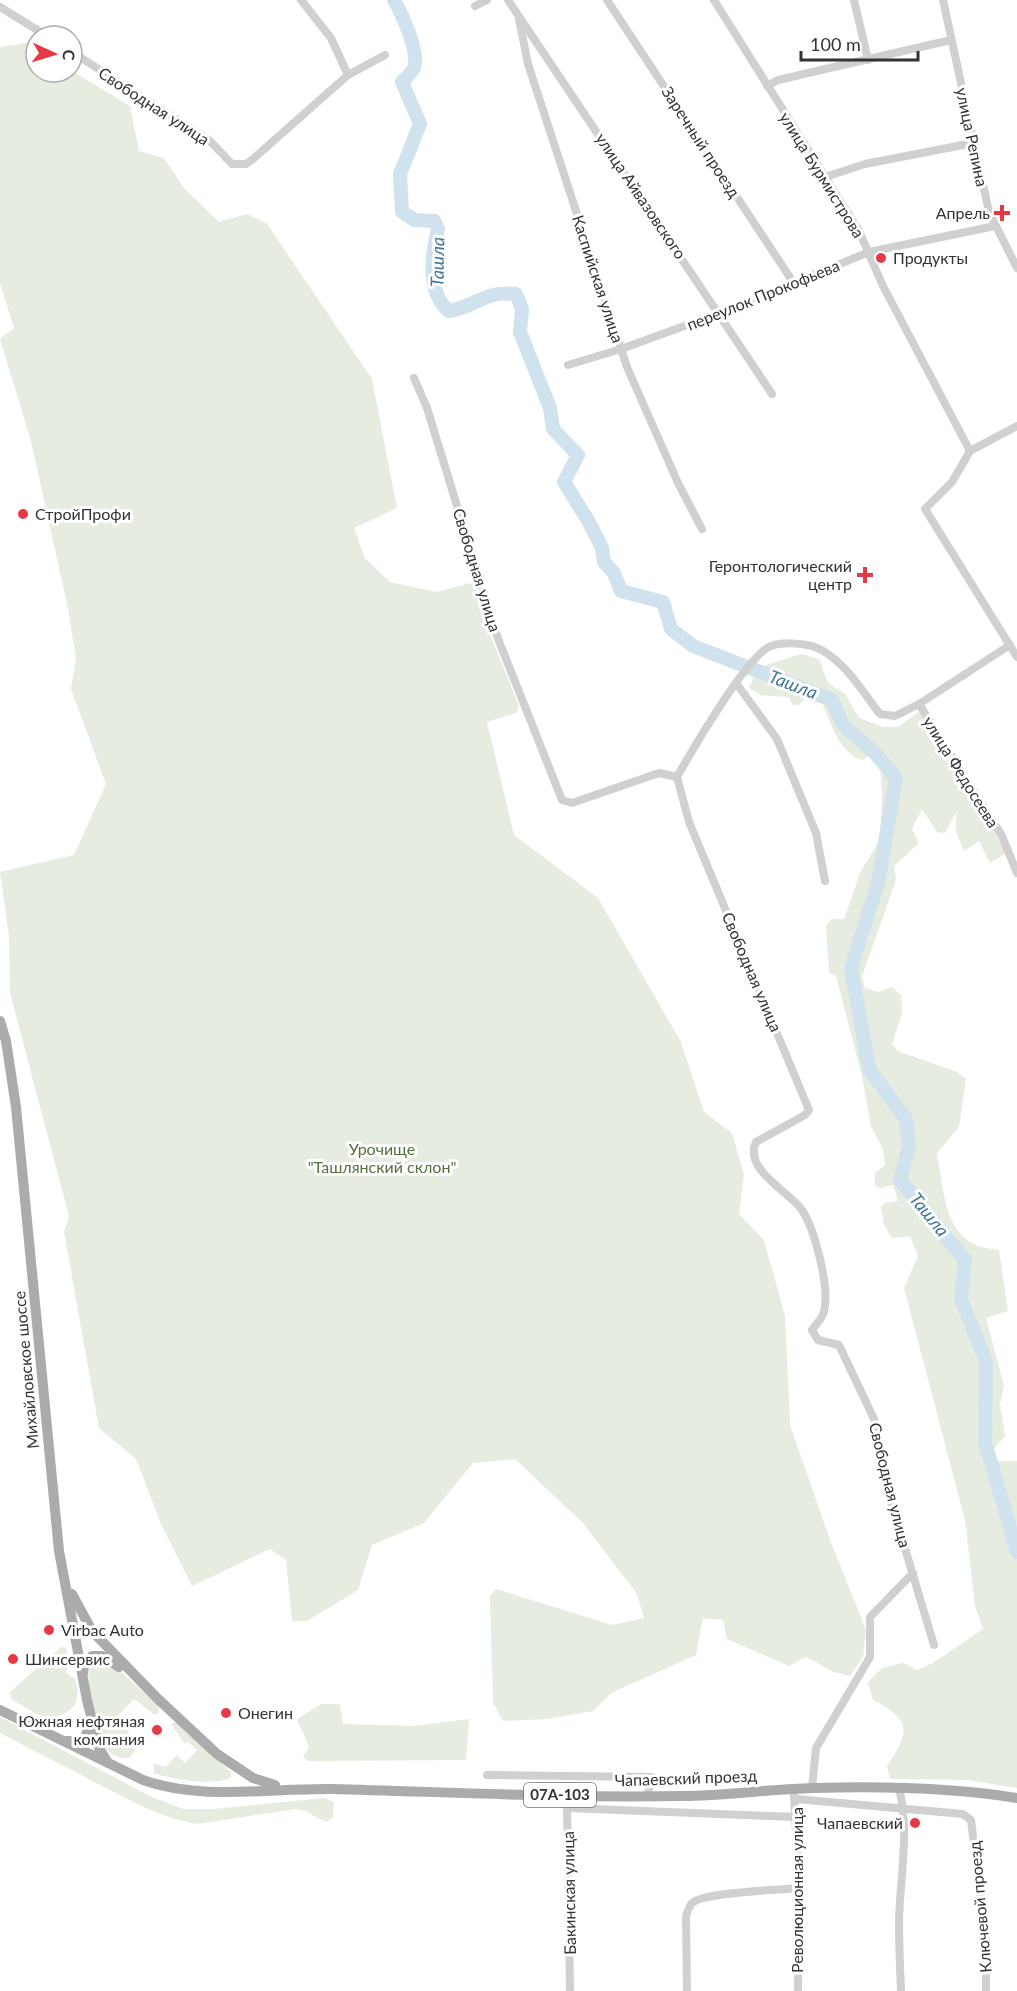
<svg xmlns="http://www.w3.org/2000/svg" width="1017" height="1991" font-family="Lato,sans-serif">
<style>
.green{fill:#e6ecdf}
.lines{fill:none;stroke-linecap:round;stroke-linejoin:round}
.river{stroke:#cfe2ee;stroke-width:14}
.minor{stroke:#d0d0d0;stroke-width:8}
.major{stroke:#ababab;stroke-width:10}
.poi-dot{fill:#e63946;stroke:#fff;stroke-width:2}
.labels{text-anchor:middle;stroke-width:6;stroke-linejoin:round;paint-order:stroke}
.shield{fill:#fff;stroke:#707070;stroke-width:1.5}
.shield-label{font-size:15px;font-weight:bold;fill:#333}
.street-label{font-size:16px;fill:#333;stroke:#fff}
.poi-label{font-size:16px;fill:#333;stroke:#fff;text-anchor:start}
.park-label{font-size:16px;fill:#56703f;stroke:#fff}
.water-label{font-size:18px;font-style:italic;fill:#3f7597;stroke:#fff}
</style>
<rect width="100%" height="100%" fill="#fff"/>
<!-- green -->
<g class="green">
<path d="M26 43 36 49V72L72 71 130 106 139 151 164 158 184 188 219 222 247 214 267 224 372 379 397 508 354 528 365 558 390 582 436 592 470 583 476 587 492 639 519 706 516 713 487 722 514 835 598 898 681 1042 704 1112 732 1133 744 1175 739 1214 764 1240 785 1316 790 1425 829 1537 866 1630 863 1657 850 1676 834 1672 806 1657 789 1666 727 1639 723 1620 703 1618 696 1655 611 1693 593 1711 547 1719 503 1721 493 1703 490 1596 496 1589 612 1625 644 1618 637 1594 583 1523 515 1459 473 1463 424 1523 372 1545 358 1590 307 1621H292L286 1560 270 1549 192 1586 161 1524 136 1459 99 1428 64 1232 69 1216 10 993 9 936 0 872 74 855 106 784 71 689 76 658 67 604 31 441 0 339 14 328 0 283V47Z"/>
<path d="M801 654 819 659 828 683 845 694 859 718 883 727H898L920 711 1007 853 990 863 979 841 964 851 956 831V812L945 833 937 832 922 809 912 829 919 843 894 866 896 880 862 976 865 988 878 992 892 987 901 995 902 1013 892 1044 898 1051 957 1072 966 1079 959 1127 937 1153C943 1183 943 1231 976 1245 983 1248 992 1249 999 1250L1008 1311 986 1318 1004 1386 1000 1404 1005 1436 983 1461H1017V1788L968 1780 890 1779 887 1766C911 1731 911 1720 873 1700L868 1682 882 1668 903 1663 917 1670 933 1663 983 1629 975 1606 965 1520 904 1288 918 1256 910 1236 892 1238 884 1225 881 1207 885 1203 898 1201 893 1185 880 1188 875 1186V1173L885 1165 883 1149 871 1127 862 1076 836 976 829 973 826 926 831 919H844L861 871 880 839 882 791 880 765 871 755 862 760C840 754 830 723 823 704L805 699 799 705H793L788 697 760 695 749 688 757 668Z"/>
<path d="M61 1647 66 1648 69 1664 66 1673 75 1679C82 1706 73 1711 49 1720L12 1700 10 1692Z"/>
<path d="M99 1661 111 1663 159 1706V1713L155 1715 134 1699 115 1719 136 1740 135 1751 128 1758C117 1759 106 1752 101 1742 94 1728 85 1680 90 1666Z"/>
<path d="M321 1704H340L343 1724 413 1726 469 1719 466 1760 308 1761 303 1756 309 1747 297 1719Z"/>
<path d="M0 1717 152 1797 183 1809H214L324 1798 334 1802 333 1817 327 1822C315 1818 309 1810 296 1809L197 1824 174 1819 143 1807 0 1733Z"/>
<path d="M175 1722 231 1772V1777C217 1787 170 1779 154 1773V1763L166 1767 177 1755 185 1763 197 1750 188 1742 185 1744 171 1724Z"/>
</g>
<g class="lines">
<!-- river -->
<path class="river" d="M394 0C402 14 420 53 414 68 412 73 405 78 402 82L420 124 400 174 402 212 415 220 434 221 438 229C431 255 427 293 449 311 478 306 484 290 516 294L522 309 520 332 550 408 553 429 578 455 564 482 589 522 602 548 604 562 614 573 621 591 663 602 671 629 693 646 832 700 843 725 874 752 896 778 878 883 851 968 869 1069 906 1119 909 1146 900 1180 965 1260 961 1299 986 1361 985 1442 1017 1552"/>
<!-- minor -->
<g class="minor">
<path d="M301 0 331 38 348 75"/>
<path d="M508 0 772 394"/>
<path d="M607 0 795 285"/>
<path d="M714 0 859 231 883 286 970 451"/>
<path d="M854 0 868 60"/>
<path d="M943 0 989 212 1017 268"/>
<path d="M475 6 487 0"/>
<path d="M0 7 47 36"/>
<path d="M519 19 528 64 627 367 678 483 702 529"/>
<path d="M72 52 209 140 232 164H246L253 159 348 75 385 55"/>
<path d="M767 86 778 80 951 40"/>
<path d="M825 177 865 164 973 143"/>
<path d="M568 365 621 349 720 313 869 252 995 226"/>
<path d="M414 378 427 408 497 636 562 800 572 803 659 773 677 777 689 822 809 1110 805 1115 756 1142C743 1170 790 1192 802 1210 815 1230 830 1288 824 1311 823 1318 816 1324 812 1330L818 1340 839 1345 874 1419 888 1492 934 1645"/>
<path d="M970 451 952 482 925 509 1017 657"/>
<path d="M970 451 1017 426"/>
<path d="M736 683 777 739 816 833 825 881"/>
<path d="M919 704 1002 836 1017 873"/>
<path d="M677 777C691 752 748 654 771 646 783 642 800 643 812 646 841 655 862 691 880 714L895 716 919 704 1010 645"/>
<path d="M487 1775 652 1777 647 1796"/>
<path d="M812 1788 816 1748 870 1657V1617L913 1573"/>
<path d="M899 1788C910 1832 900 1876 899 1921 899 1945 900 1968 901 1991"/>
<path d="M794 1795 799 1888 798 1991"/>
<path d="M796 1799 963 1814 971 1820 986 1941V1991"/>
<path d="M567 1804 570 1991"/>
<path d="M567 1808 797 1817"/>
<path d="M687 1991 686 1916C688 1911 689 1906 692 1903 703 1892 780 1890 799 1888"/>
</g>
<!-- major -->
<g class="major">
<path d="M0 1021 6 1041 16 1107 59 1551 87 1700 99 1748 108 1763"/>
<path d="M72 1594 92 1631 157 1698 217 1754 253 1778 275 1785"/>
<path d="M83 1673 84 1666 92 1656H102L119 1667"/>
<path d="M0 1710 143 1780C202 1801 269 1788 332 1789 448 1792 565 1798 682 1796 725 1796 769 1789 813 1788 881 1786 950 1787 1017 1798"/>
<path d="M67 1741H78L85 1738 91 1719"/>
</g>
</g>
<!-- markers -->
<g class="poi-dot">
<path d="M999 204h6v6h6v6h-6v6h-6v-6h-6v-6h6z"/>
<circle cx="881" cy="258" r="6"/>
<circle cx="23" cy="514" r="6"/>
<path d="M862 566h6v6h6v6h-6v6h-6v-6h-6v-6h6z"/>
<circle cx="49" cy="1630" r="6"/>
<circle cx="13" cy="1659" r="6"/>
<circle cx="226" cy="1713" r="6"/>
<circle cx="157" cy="1730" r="6"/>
<circle cx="915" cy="1823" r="6"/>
</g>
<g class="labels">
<!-- shield labels -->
<rect class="shield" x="524" y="1783" width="72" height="24" rx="4.5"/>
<g class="shield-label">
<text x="560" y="1800">07А-103</text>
</g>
<!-- street labels -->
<g class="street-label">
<text transform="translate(154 106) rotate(33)" y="6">Свободная улица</text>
<text transform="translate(972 137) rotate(78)" y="6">улица Репина</text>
<text transform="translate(701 142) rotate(57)" y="6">Заречный проезд</text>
<text transform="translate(822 175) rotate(58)" y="6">улица Бурмистрова</text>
<text transform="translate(641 196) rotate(56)" y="6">улица Айвазовского</text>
<text transform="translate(598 279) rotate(72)" y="6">Каспийская улица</text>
<text transform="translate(763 295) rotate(-22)" y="6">переулок Прокофьева</text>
<text transform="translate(477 570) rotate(73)" y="6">Свободная улица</text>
<text transform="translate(961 772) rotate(58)" y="6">улица Федосеева</text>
<text transform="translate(752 972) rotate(67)" y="6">Свободная улица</text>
<text transform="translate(26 1370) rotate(-95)" y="6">Михайловское шоссе</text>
<text transform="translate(890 1485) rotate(76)" y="6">Свободная улица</text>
<text transform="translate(686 1778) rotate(-2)" y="6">Чапаевский проезд</text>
<text transform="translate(797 1890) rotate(-90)" y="6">Революционная улица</text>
<text transform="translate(569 1893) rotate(-91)" y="6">Бакинская улица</text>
<text transform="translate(980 1907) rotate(-95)" y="6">Ключевой проезд</text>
</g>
<!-- poi labels -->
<g class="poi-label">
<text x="990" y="219" text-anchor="end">Апрель</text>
<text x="893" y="264">Продукты</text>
<text x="35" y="520">СтройПрофи</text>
<text x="852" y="572" text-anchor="end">Геронтологический<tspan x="852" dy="18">центр</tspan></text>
<text x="61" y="1636">Virbac Auto</text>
<text x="25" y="1665">Шинсервис</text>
<text x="238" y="1719">Онегин</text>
<text x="145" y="1727" text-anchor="end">Южная нефтяная<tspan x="145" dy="18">компания</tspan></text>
<text x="903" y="1829" text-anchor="end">Чапаевский</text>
</g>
<!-- park labels -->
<g class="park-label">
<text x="382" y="1155">Урочище<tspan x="382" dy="18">"Ташлянский склон"</tspan></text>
</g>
<!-- water labels -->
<g class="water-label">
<text transform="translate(438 262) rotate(-89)" y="6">Ташла</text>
<text transform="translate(793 685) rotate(21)" y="6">Ташла</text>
<text transform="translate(929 1215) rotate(51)" y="6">Ташла</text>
</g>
</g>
<!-- north arrow -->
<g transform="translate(54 54) rotate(94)"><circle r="28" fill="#ffffff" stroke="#adadad" stroke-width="1.5"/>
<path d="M0-4.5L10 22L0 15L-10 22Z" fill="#e63946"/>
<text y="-9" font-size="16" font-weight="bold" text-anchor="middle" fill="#333333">С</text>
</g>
<!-- scale -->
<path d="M801 51v9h117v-9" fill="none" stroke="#333333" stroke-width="3"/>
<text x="810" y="51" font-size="18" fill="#333333" stroke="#ffffff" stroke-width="4.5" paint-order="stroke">100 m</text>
</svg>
